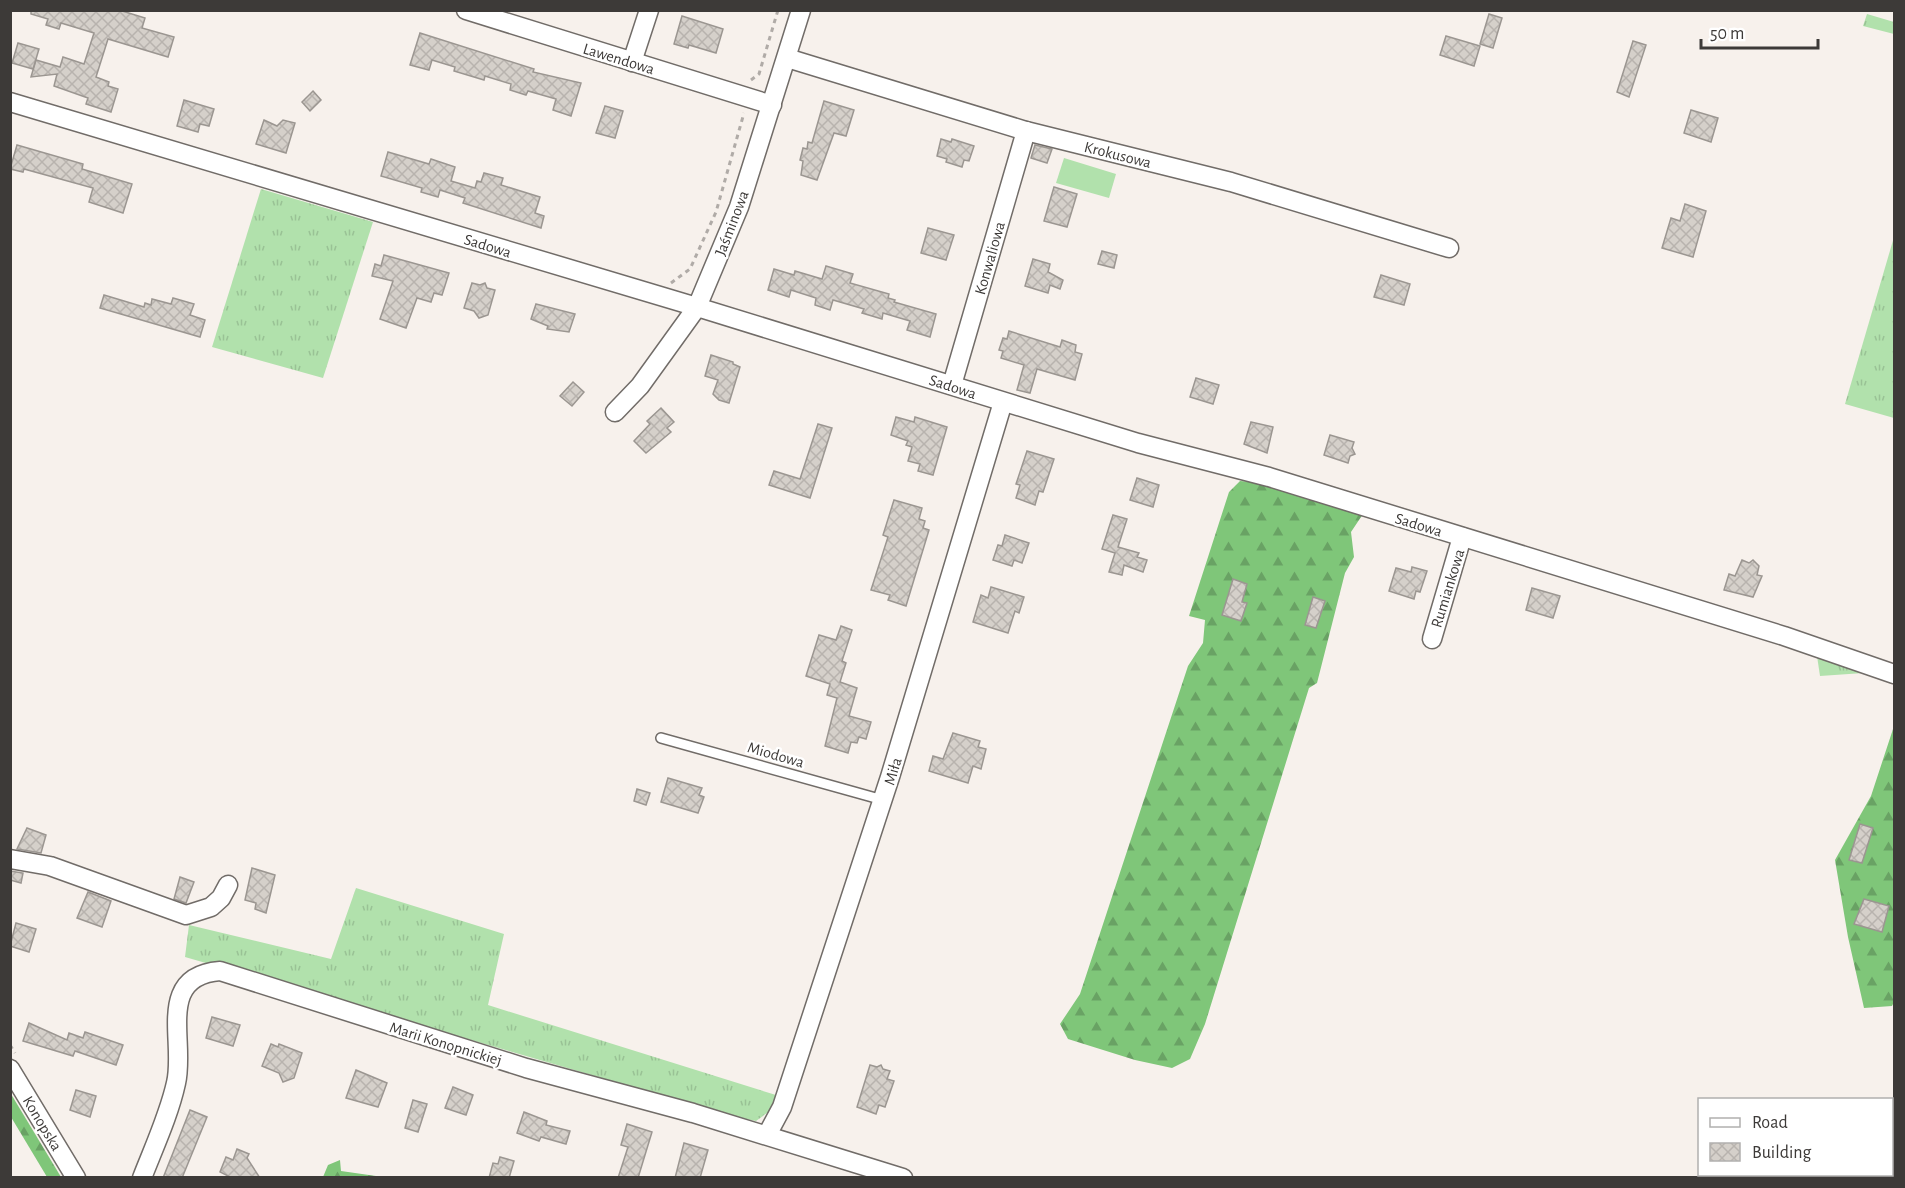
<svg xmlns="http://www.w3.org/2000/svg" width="1905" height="1188" font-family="'Alegreya Sans',sans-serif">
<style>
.grass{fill:url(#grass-tufts)}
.forest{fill:url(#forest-firs)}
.pitch{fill:#b1e1ac}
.building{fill:url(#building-cross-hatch);stroke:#9b9691;stroke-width:1.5}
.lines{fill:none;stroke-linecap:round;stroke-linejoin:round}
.lane-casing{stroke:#716c68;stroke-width:12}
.street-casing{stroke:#716c68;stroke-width:21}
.path{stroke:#b0aba7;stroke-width:3;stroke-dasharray:4.5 4.5;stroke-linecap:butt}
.lane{stroke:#fff;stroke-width:9}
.street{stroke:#fff;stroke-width:18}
.labels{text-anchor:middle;stroke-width:5;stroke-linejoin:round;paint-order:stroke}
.street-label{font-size:16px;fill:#3d3a38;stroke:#fff}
</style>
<defs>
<pattern id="grass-tufts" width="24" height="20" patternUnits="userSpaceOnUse" patternTransform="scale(1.5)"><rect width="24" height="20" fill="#b1e1ac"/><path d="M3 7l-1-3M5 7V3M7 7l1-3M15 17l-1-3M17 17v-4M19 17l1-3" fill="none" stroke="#99c295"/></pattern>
<pattern id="forest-firs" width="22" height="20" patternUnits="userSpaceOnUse" patternTransform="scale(1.5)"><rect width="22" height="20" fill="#7fc679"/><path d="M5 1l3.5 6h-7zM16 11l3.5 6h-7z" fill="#69a264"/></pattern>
<pattern id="building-cross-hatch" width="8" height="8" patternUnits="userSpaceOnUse" patternTransform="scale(1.5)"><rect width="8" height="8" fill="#d5d0ca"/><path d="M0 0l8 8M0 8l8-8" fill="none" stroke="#b8b3ae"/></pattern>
</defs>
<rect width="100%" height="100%" fill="#f7f1ec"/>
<!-- grass -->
<g class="grass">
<path d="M1867 14 1894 22V34L1863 26Z"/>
<path d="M261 189 373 222 323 378 212 347Z"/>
<path d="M1894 237V418L1845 404Z"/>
<path d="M1817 656 1878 672 1820 676Z"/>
<path d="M356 888 504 934 488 1005 776 1095 771 1110 756 1121 736 1117 185 957 189 925 331 959Z"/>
</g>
<!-- forest -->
<g class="forest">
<path d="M1240 481 1263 483 1363 514 1351 532 1354 557 1345 573 1317 683 1309 688 1205 1024 1190 1059 1172 1068 1135 1060 1068 1039 1060 1024 1080 994 1188 666 1203 643 1205 620 1189 616 1229 492Z"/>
<path d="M1894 726V1002L1892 1006 1864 1008 1848 937 1835 860 1871 796Z"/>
<path d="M11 1094 61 1177H47L11 1117Z"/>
<path d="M340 1160 341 1171 383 1177H323L328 1165Z"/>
</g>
<!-- pitch -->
<path class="pitch" d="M1064 158 1116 174 1109 198 1056 183Z"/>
<!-- building -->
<g class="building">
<path d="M31 10H119L145 18 142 28 174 37 168 57 108 39 96 77 109 82 108 86 118 89 111 112 86 104 88 98 54 86 57 74 31 77 36 60 60 67 63 57 84 64 94 33 61 23 59 29 46 25 48 19 31 14Z"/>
<path d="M1489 14 1502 18 1493 48 1480 44Z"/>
<path d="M682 16 723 29 716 53 689 45 688 48 674 44Z"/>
<path d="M420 33 534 69 533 72 581 83 571 116 553 110 556 99 528 91 526 95 510 90 511 84 485 76 484 80 454 71 455 67 432 60 429 70 410 65Z"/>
<path d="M1446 36 1480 46 1474 66 1440 55Z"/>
<path d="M1633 41 1646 45 1629 97 1617 92Z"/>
<path d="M18 43 39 49 33 69 12 63Z"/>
<path d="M313 91 321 100 310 111 302 102Z"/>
<path d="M184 100 214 109 209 126 200 124 198 132 177 126Z"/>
<path d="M824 101 854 110 846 136 834 133 817 180 801 175 803 161 800 160 803 148 807 149 808 142 812 143Z"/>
<path d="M605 106 623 111 615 138 596 133Z"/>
<path d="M1691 110 1718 118 1711 142 1684 133Z"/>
<path d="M264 120 277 126 283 120 295 123 286 153 256 144Z"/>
<path d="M941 139 951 142 952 139 974 146 969 161 964 160 962 167 946 162 947 159 937 156Z"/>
<path d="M17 145 83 164 82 169 132 184 123 213 89 202 93 188 24 169 23 172 10 169Z"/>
<path d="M1035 145 1052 149 1047 163 1031 158Z"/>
<path d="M388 152 429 164 431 159 455 167 451 181 475 188 477 181 481 182 484 173 503 178 501 185 540 197 535 213 544 216 541 228 463 203 465 198 440 190 438 197 421 192 422 188 381 176Z"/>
<path d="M1054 187 1077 194 1067 227 1044 221Z"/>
<path d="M1685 204 1706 211 1693 257 1662 248 1671 218 1680 221Z"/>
<path d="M928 228 954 235 946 260 921 253Z"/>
<path d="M1102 251 1117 255 1114 268 1098 264Z"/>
<path d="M384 255 449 273 442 295 434 293 431 302 417 298 406 328 380 319 393 281 372 276 375 264 381 266Z"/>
<path d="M1033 259 1050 264 1048 272 1063 280 1060 289 1050 285 1048 293 1025 286Z"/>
<path d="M826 266 853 274 850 283 889 294 888 298 895 300 894 302 936 314 930 337 907 330 910 321 883 313 882 319 862 313 864 309 833 300 830 310 815 305 816 298 791 290 789 297 768 290 774 269 794 275 795 271 822 279Z"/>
<path d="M1381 275 1410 284 1404 305 1374 297Z"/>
<path d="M472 283 480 285 485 283 487 288 495 290 488 315 479 318 474 311 464 308Z"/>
<path d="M104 295 144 307 145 303 151 305 152 299 171 304 173 298 194 304 190 315 205 320 200 337 100 308Z"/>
<path d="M536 304 575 314 569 332 547 329 548 326 531 319Z"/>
<path d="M1009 331 1060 347 1062 340 1076 345 1075 352 1082 354 1075 380 1037 369 1030 393 1017 390 1024 365 1001 358 1003 351 999 350 1003 338 1007 339Z"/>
<path d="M711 355 733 362V364L740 367 729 403 719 400 713 394 718 380 705 376Z"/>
<path d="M1196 378 1219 385 1213 404 1190 397Z"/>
<path d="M573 382 584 392 572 406 560 396Z"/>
<path d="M661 408 674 422 667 428 671 432 646 453 634 441 650 424 647 421Z"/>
<path d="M896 417 914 422 915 417 947 427 933 475 918 471 920 464 908 461 912 447 906 445 908 441 891 435Z"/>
<path d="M1251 422 1273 427 1267 453 1244 444Z"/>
<path d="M818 424 832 428 810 498 769 485 774 471 800 479Z"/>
<path d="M1330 435 1354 442 1352 448 1355 454 1350 456 1348 463 1324 455Z"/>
<path d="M1027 451 1054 459 1043 492 1039 491 1035 505 1016 498 1020 485 1016 484Z"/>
<path d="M1137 478 1159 485 1153 507 1130 500Z"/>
<path d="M894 500 922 508 919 519 925 521 923 528 929 530 906 606 888 600 890 595 871 590 888 537 883 535Z"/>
<path d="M1113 515 1127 519 1118 547 1139 553 1137 557 1147 560 1143 572 1124 565 1122 575 1109 572 1115 553 1102 549Z"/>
<path d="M1005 535 1029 543 1022 563 1014 560 1012 566 993 560 998 545 1002 546Z"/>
<path d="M1742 560 1749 563 1753 560 1759 566 1757 575 1762 576 1753 597 1724 590 1729 574 1735 576Z"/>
<path d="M1412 567 1427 571 1420 592 1416 591 1414 599 1389 591 1396 568 1411 572Z"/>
<path d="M1233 579 1247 584 1242 602 1247 603 1241 621 1222 615Z"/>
<path d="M991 587 1024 597 1019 613 1015 611 1008 633 973 622 981 595 988 598Z"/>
<path d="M1532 588 1560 596 1553 618 1526 610Z"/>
<path d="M1313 597 1325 601 1316 628 1305 625Z"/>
<path d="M841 626 852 630 842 661 846 663 840 682 857 688 849 716 871 722 866 739 859 737 857 743 851 742 848 753 825 746 837 698 827 695 830 684 806 676 819 635 836 640Z"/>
<path d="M953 733 980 741 978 747 986 749 981 769 973 766 968 783 929 771 933 756 943 759Z"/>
<path d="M668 778 702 788 699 795 704 797 698 813 661 802Z"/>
<path d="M637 789 650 793 646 805 634 801Z"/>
<path d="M1860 824 1873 828 1862 863 1849 860Z"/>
<path d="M27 828 46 835 41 853 17 849Z"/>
<path d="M252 868 275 875 266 913 255 909 256 903 245 900Z"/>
<path d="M10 871 23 873 21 883 10 880Z"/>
<path d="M180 877 194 882 186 903 174 899Z"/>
<path d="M88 892 111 901 102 927 77 918Z"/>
<path d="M1864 899 1889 906 1882 932 1854 924Z"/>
<path d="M16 923 36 929 29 952 10 946Z"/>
<path d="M212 1017 240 1025 233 1046 206 1038Z"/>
<path d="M29 1023 67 1040 69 1033 83 1038 85 1032 123 1045 116 1065 75 1051 73 1056 23 1041Z"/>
<path d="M271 1044 278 1047 279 1044 302 1053 294 1078 283 1082 279 1073 262 1066Z"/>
<path d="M870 1065 877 1067 881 1065 883 1069 890 1071 887 1079 894 1081 885 1107 879 1105 876 1114 857 1107Z"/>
<path d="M356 1070 387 1083 378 1107 346 1098Z"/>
<path d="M453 1087 473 1095 466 1115 445 1108Z"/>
<path d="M76 1090 96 1096 90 1117 70 1110Z"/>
<path d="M413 1100 427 1104 418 1132 405 1128Z"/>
<path d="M190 1110 207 1117 182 1178H163Z"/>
<path d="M524 1112 547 1121 546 1125 570 1131 566 1144 541 1137 539 1141 517 1133Z"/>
<path d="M627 1124 652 1132 638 1178H618L628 1147 621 1145Z"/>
<path d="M684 1143 708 1150 700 1178H675Z"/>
<path d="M237 1149 249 1154 247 1158 260 1178H232L220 1172 226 1157 233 1160Z"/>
<path d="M500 1157 514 1161 509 1178H489L493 1163 498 1164Z"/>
</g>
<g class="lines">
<defs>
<path id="lane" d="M661 738 883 800"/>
<g id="street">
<path d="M466 10 772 105"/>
<path d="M787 58 1026 131 1231 182 1449 248"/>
<path d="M632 62 649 10"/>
<path d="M10 102 697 307 1138 443 1269 477 1784 636 1894 674"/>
<path d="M952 385 1026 131"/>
<path d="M615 412 640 386 697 307 739 207 801 10"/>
<path d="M1432 639 1462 537"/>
<path d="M10 859 50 866 186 915 211 907 221 898 228 885"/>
<path d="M10 1069 76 1178"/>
<path d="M767 1135 782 1107 890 777 1003 402"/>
<path d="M142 1178C154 1147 169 1115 176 1083 186 1042 155 976 220 971L526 1068 693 1113 903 1178"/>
</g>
</defs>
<!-- lane casing -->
<use href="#lane" class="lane-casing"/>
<!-- street casing -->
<use href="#street" class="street-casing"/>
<!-- path -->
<g class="path">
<path d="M751 80 759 74 778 10"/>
<path d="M671 283 690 269 716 212 744 113"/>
<path d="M10 1045 15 1053"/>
</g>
<!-- lane -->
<use href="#lane" class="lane"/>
<!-- street -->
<use href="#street" class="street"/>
</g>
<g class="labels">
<!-- street labels -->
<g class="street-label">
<text transform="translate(619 58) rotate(17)" y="6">Lawendowa</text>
<text transform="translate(1118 154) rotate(14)" y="6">Krokusowa</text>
<text transform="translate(731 223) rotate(-69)" y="6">Jaśminowa</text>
<text transform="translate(488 245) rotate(17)" y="6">Sadowa</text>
<text transform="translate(989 258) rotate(-74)" y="6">Konwaliowa</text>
<text transform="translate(953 386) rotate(18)" y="6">Sadowa</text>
<text transform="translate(1419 524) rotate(17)" y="6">Sadowa</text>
<text transform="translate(1447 588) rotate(-73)" y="6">Rumiankowa</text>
<text transform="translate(776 754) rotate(16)" y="6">Miodowa</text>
<text transform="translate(892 771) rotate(-73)" y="6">Miła</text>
<text transform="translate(446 1043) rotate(17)" y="6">Marii Konopnickiej</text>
<text transform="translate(43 1123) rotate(59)" y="6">Konopska</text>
</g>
</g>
<!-- border -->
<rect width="1905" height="1188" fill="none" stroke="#3d3a38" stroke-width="24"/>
<!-- legend -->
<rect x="1698" y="1098" width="195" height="78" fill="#ffffff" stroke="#b1b0af" stroke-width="1.5"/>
<rect x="1710" y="1118" width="30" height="9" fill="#ffffff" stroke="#b1b0af" stroke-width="1.5"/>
<text x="1752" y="1128" font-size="18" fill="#3d3a38">Road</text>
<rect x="1710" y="1143" width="30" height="18" fill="url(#building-cross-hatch)" stroke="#b1b0af" stroke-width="1.5"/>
<text x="1752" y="1158" font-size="18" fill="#3d3a38">Building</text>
<!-- scale -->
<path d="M1701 39v9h117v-9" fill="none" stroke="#3d3a38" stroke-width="3"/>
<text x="1710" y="39" font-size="18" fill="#3d3a38" stroke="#ffffff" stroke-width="4.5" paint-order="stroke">50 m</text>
</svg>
